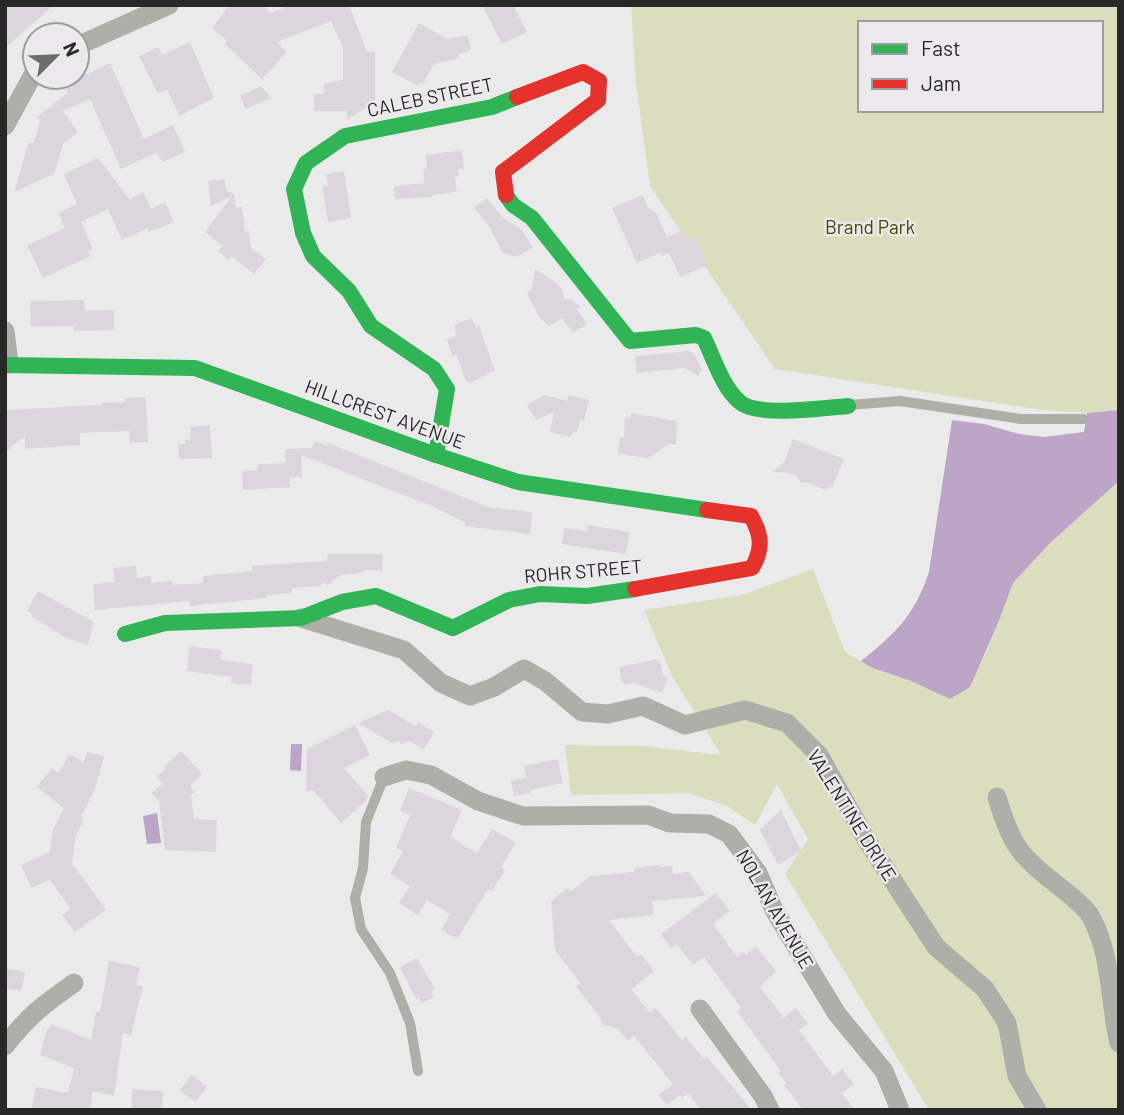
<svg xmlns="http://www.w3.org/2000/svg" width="1124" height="1115" font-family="Barlow,sans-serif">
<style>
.green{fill:#dadebe;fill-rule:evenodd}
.water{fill:#bca5c7}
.building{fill:#dcd5de}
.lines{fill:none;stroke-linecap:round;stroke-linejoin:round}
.lane{stroke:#afafaa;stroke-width:10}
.street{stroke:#afafaa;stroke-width:19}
.fast{stroke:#30b455;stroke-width:16}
.jam{stroke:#e5322d;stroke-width:16}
.labels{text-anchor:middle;stroke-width:5;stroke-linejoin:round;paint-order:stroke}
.street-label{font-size:19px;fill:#292829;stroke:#ebe9ec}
.park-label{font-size:19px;fill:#434700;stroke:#ebe9ec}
</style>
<rect width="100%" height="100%" fill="#ebeaeb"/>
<!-- green -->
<g class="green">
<path d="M631 5H1119V410L1087 413 1042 410 775 369 650 186 636 83ZM860 23H1101V110H860Z"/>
<path d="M1119 481V1110H929L785 874 808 839 777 784 755 825 727 806 688 793 571 795 565 745 643 746 721 755 672 676 644 610 742 595 813 569 845 652 870 667 911 681 950 699 984 658 1013 583 1050 543Z"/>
</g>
<!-- water -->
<g class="water">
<path d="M1119 410V481L1050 543 1013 583 998 623 970 687 950 699 911 681 870 667 861 661C897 632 914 616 929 572L952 420 984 424 1019 434 1044 437 1084 432 1087 413Z"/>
<path d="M291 744H302L301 771 290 770Z"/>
<path d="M157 813 161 843 147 844 143 816Z"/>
</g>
<!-- building -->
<g class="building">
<path d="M5 5H54L5 48Z"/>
<path d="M236 5H265L269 14 289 5H349L367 52H375V103L366 104V108L347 120V111H314V94H324L323 84 343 80V48L331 21 277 42 287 52 262 79 225 44 227 41 212 28 227 8Z"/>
<path d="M482 5H513L527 32 502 44Z"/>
<path d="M419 23 447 39 468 35 471 50 459 54V58L437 63 432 67 423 84 420 82 418 86 392 72Z"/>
<path d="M190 42 214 98 179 116 167 89 158 94 139 56 158 47 162 55Z"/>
<path d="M110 63 144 139 173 125 185 152 163 162 156 153 121 169 90 99 63 111 78 132 63 144 54 174 14 192 29 142 34 143 40 121 37 117 68 93 64 85Z"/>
<path d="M261 86 271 98 246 109 240 96Z"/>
<path d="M462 150 464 169H458L459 176 455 177 457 192 432 195V197L395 199 394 186 424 183 423 169 427 168 426 155Z"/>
<path d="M98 158 130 200 143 192 151 209 165 202 174 222 158 229 157 228 149 231 148 228 122 240 108 209 81 222 93 249 88 251 91 256 43 278 27 245 65 228 58 213 77 204 64 174Z"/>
<path d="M344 171 351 218 328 222 322 186 328 185 326 174Z"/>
<path d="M225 179 226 190 234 194 236 207H242L245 232 249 231 251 248 266 259 254 274 231 256 229 260 218 251 223 246 205 232 232 196 211 206 208 181Z"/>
<path d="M642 195 650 210 656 213 667 237 682 230 687 240 695 236 705 258 703 259 706 266 680 277 669 253 662 256 661 253 653 256 637 263 612 208Z"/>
<path d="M487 198 502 217 522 230 533 248 516 257 503 253 489 226 474 208Z"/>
<path d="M535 269 555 282 563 291 564 299 571 300 581 307 577 310 587 324 573 333 562 318 549 326 539 317 527 293 532 288Z"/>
<path d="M84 300 85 311 114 310V330L74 331V326L31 327 30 301Z"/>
<path d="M471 318 476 327 479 326 495 371 470 383 466 381 456 354 452 356 447 339 456 336 454 325Z"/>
<path d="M689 351 695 355 702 370 698 376 685 368 637 373 635 356Z"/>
<path d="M544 395 567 401 568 395 589 400 584 420 580 419 577 432H573L571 437 550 432 554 412 536 420 527 405Z"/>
<path d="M146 397 148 442 130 443 129 431 80 433V445L25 449V436L5 452V410L101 405V403L125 402V398Z"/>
<path d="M631 413 677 421 676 445 668 444 649 458 618 454 620 437 624 438 625 417 630 418Z"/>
<path d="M210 425 212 458 179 459 178 444H186L185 440 191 439 190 427Z"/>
<path d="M793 439 844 459 832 487 825 490 806 482 801 483 796 475 789 473 772 472 785 461Z"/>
<path d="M315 441 327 446 328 443 488 507 532 512 530 534 464 526 466 523 434 507 301 455 302 477H290V487L243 490 242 471 258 470V464L286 463 285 449 312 448Z"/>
<path d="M587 525 630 532 626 554 562 544 564 528 587 531Z"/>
<path d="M328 554H383L382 571 365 570 361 573 340 575 327 586 324 582 320 586 292 588V593L266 595 267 598 190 606 189 601 95 610 93 584 115 582 113 568 136 566 137 578 151 576V583L172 581 173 585 203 583V576L252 571V566L327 561Z"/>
<path d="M38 591 94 622 88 645 66 638 31 616 32 614 27 611Z"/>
<path d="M189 646 221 650V660L253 664 251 685 231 683 232 677 187 671Z"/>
<path d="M657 659V663L660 662 663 676 668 678 662 693 634 683 625 685 624 683H622L619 667Z"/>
<path d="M388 710 416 726 418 722 434 732 424 749 409 741 402 744 398 741 392 743 358 723Z"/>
<path d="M355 725 370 755 344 768 368 796 366 801 341 823 314 791H306L307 749Z"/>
<path d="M181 751 202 774 190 786 195 792 191 795 194 819 217 820 216 852 165 850 159 801 152 793 163 783 157 777 166 769 164 767Z"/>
<path d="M87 752 104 756 95 789 81 817 84 819 76 835 72 863 106 910 75 932 62 915 71 909 50 880 31 888 21 865 50 852 53 830 64 808 37 787 52 768 59 773 69 754 84 762Z"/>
<path d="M558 759 563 783 530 790V793L514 796 511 780 526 778 524 766Z"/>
<path d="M409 788 462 810 450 837 477 853 492 829 516 843 501 867 505 870 492 891 488 889 457 939 441 930 450 914 427 900 418 915 399 903 410 886 390 874 403 851 396 848 410 815 400 811Z"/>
<path d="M781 810 801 851 778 865 760 830Z"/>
<path d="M659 865V867L672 866 673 874 689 872 706 896 652 901 654 915 609 920 637 957 641 954 654 971 631 989 650 1013 656 1008 682 1040 686 1037 704 1059 707 1057 752 1110H701L688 1093 682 1098 680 1095 667 1105 659 1095 673 1084 634 1036 628 1041 617 1028 603 1025 599 1016 576 986 580 983 555 950 551 901 568 888 571 891 591 876 634 872V868Z"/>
<path d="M716 893 730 911 713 924 737 957 744 952 746 955 756 947 776 971 760 987 784 1018 796 1008 808 1024 799 1030 833 1076 842 1069 854 1084 842 1093 854 1110H803L784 1085 787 1084 778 1073 781 1071 737 1011 741 1008 704 957 693 965 677 944 671 948 661 934Z"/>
<path d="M417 958 435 989 431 991 434 997 422 1003 419 998 416 999 400 967Z"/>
<path d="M109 961 140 967 136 985 143 986 131 1035 123 1033 114 1096 93 1091 90 1110H31L36 1087 68 1093 74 1068 40 1055 46 1032 51 1024 91 1040 96 1012H100Z"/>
<path d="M5 968 25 972 21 991 5 988Z"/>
<path d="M191 1075 207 1086 196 1102 180 1091Z"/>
<path d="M132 1089 163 1091 162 1110H131Z"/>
</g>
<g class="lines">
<!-- lane -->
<g class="lane">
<path d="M849 405 900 401 1021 419H1083"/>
<path d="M384 777 366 822 363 868 355 898 361 929 390 973 410 1023 418 1071"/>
</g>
<!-- street -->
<g class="street">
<path d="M77 46 169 5"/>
<path d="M5 126 35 71"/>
<path d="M5 331 9 364"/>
<path d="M301 618 404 650 441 683 470 696 494 687 524 669 545 681 582 712 608 714 643 706 685 725 745 710 787 723 819 755 866 839 936 947 985 989 1007 1023 1017 1076 1037 1110"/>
<path d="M384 777 406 770 431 775 478 801 523 816 648 815 670 823 709 824 729 834 758 873 774 910 837 1014 884 1071 900 1110"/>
<path d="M997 797C1011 845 1020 857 1060 887 1069 895 1085 906 1091 917 1112 955 1109 1001 1119 1043"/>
<path d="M700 1009 763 1096 770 1110"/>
<path d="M5 1046C28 1016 43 1005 74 983"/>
</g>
<!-- fast -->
<g class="fast">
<path d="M506 195 513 205 532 218 630 341 696 335 704 338C714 359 723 389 741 403 759 417 825 408 848 406"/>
<path d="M5 365 195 368 436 455 518 482 707 510"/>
<path d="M436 455 447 389 434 369 371 326 349 291 313 256 303 233 294 189 306 163 345 136 492 107 517 97"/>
<path d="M125 634 165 623 301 618 342 602 376 596 453 628 509 600 540 594 587 596 635 589"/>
</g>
<!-- jam -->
<g class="jam">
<path d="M506 195 503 172 598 100 599 81 583 72 517 97"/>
<path d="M635 589 752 568C763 548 762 536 751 516L707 510"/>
</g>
</g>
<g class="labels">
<!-- street labels -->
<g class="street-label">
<text transform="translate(430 97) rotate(-12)" y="7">CALEB STREET</text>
<text transform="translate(385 414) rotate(20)" y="7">HILLCREST AVENUE</text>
<text transform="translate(583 571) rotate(-5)" y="7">ROHR STREET</text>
<text transform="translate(852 815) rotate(58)" y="7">VALENTINE DRIVE</text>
<text transform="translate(775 909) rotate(60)" y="7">NOLAN AVENUE</text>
</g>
<!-- park labels -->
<g class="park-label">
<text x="870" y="234">Brand Park</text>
</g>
</g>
<!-- border -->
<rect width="1124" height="1115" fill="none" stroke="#292829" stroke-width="14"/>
<!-- legend -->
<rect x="858" y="21" width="245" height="91" fill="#ebe9ec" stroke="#9d9c9e" stroke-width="2"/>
<rect x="872" y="44" width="35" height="10" fill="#30b455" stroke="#9d9c9e" stroke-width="2"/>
<text x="921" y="56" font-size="21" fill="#292829">Fast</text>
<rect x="872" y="79" width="35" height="10" fill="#e5322d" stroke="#9d9c9e" stroke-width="2"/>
<text x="921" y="91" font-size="21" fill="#292829">Jam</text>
<!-- north arrow -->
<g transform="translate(56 56) rotate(66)"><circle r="33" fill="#ebe9ec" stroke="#9d9c9e" stroke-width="2"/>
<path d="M0-5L12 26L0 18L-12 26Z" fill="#6d6c6d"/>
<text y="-10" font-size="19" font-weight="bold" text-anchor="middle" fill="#292829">N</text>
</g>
</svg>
